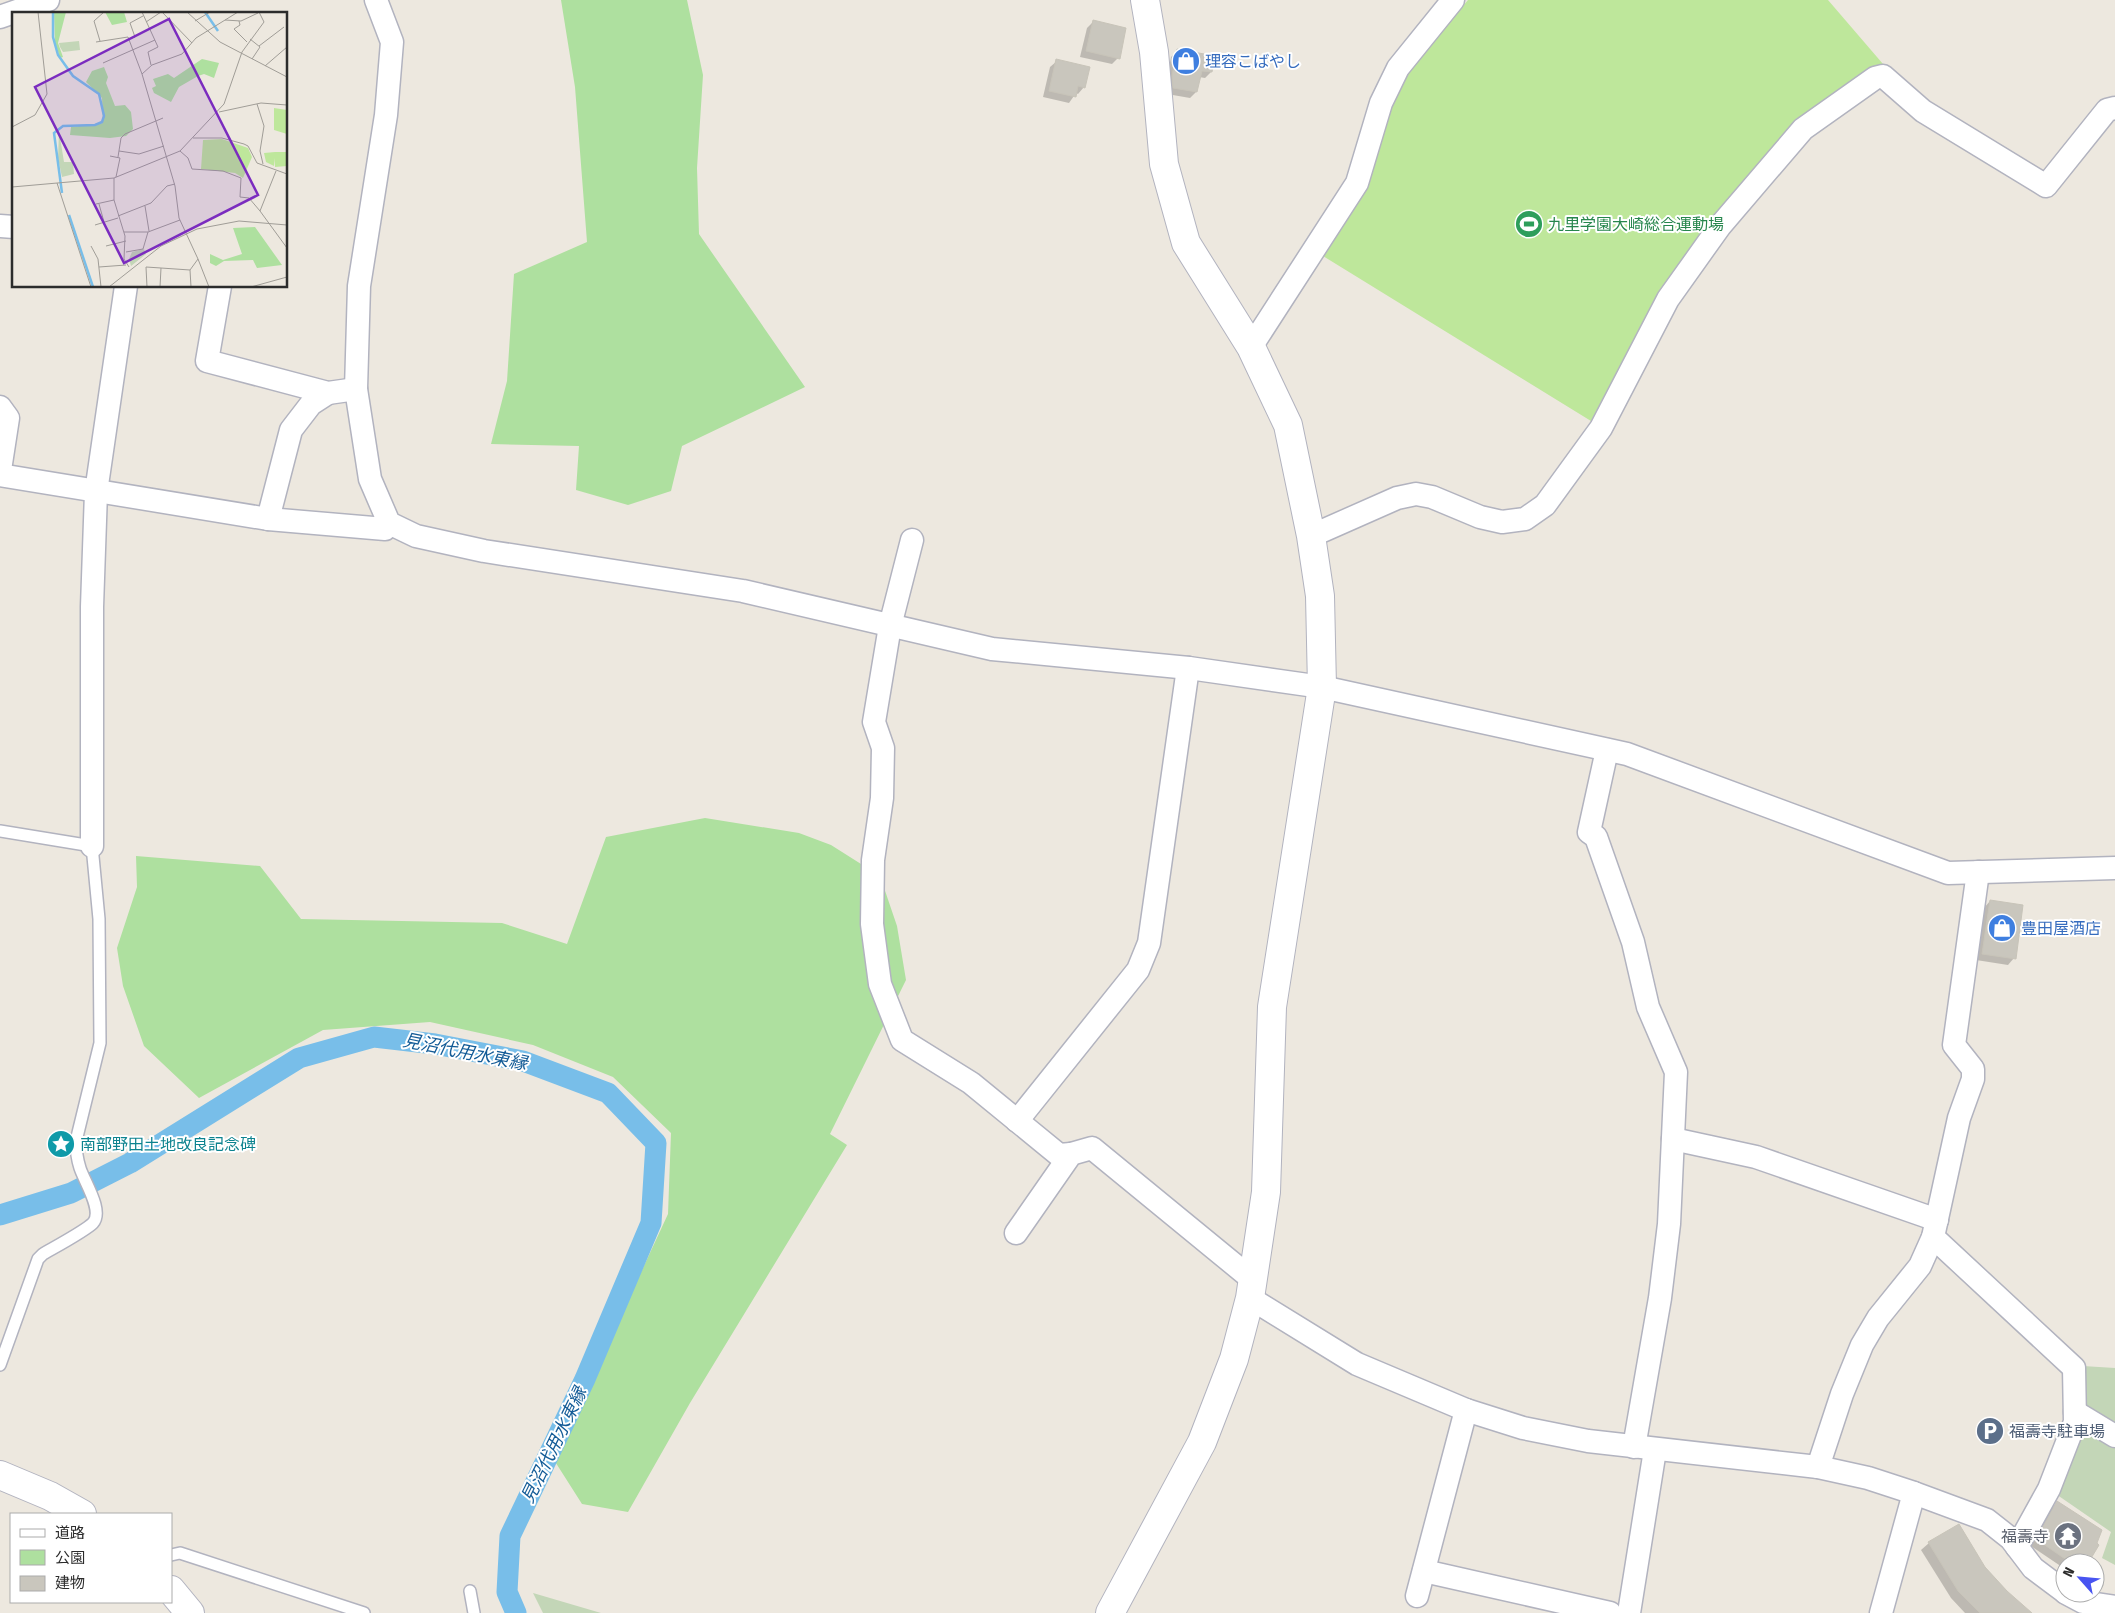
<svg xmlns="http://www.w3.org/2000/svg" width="2115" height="1613" font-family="'Fira Sans Condensed','Noto Sans JP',sans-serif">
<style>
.green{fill:#aee09f}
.cemetery{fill:#c3d6b7}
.pitch{fill:#bee79b}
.shadow{fill:#0003}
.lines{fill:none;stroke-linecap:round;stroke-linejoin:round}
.canal{stroke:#78bee9;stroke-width:21}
.building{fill:#c9c6bd;stroke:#c8c4b9}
.lane-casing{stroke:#b2b3bf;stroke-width:14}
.street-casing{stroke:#b2b3bf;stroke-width:25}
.secondary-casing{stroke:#b2b3bf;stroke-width:30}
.lane{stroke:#fff;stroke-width:11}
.street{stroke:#fff;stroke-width:22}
.secondary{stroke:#fff;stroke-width:28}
.labels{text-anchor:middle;stroke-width:4;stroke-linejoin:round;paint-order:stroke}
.shop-label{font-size:16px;fill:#366cbe;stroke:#fff;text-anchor:start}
.leisure-label{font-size:16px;fill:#27864d;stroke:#fff;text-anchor:start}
.culture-label{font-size:16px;fill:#0d838f;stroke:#fff;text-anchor:start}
.service-label{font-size:16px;fill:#4e5e75;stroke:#fff;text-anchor:start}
.worship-label{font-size:16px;fill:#5b616d;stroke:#fff;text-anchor:end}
.water-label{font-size:18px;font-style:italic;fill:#145c97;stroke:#fff}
.inset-river{fill:none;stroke:#78bee9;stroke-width:2.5}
.inset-road{fill:none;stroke:#a09d97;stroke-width:1}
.view{fill:#7b2cbf;fill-opacity:0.15;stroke:#7b2cbf;stroke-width:2.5}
.inset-edge{fill:none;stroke:#2c2c2c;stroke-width:2.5}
</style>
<rect width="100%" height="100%" fill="#ede8df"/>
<!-- green -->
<g class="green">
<path d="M561 0H687L703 75 697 168 699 234 805 387 682 446 671 491 628 505 576 490 579 446 491 444 507 381 514 274 587 242 575 87Z"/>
<path d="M705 818 799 833 831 845 880 876 897 926 906 980 830 1134 847 1145 690 1403 628 1512 582 1504 554 1460 668 1214 671 1133 613 1077 533 1045 430 1022 323 1030 199 1098 144 1046 123 986 117 948 137 887 136 856 260 866 301 919 502 923 567 944 606 837Z"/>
</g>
<!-- cemetery -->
<g class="cemetery">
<path d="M2083 1366 2115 1368V1565L2102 1558 2111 1532 2053 1492Z"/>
<path d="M533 1593 601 1613H543Z"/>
</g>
<!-- pitch -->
<path class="pitch" d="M1468 0H1828L1883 64 1796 119 1656 297 1591 421 1323 256 1365 192 1387 113 1404 77Z"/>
<!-- shadow -->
<g class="shadow">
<path d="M1093 22 1118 58 1112 64 1080 57 1087 28Z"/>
<path d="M1177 51 1211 72 1205 78 1199 77 1196 92 1190 98 1167 94 1166 84 1171 57Z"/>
<path d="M1057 61 1084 87 1078 94 1076 93 1069 103 1043 97 1050 67Z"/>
<path d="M1990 901 2014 958 2008 965 1976 960 1984 908Z"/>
<path d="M2057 1503 2095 1543 2089 1559 2085 1563H2065V1569L2031 1546 2051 1509Z"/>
<path d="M1929 1543 1984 1567 2007 1592 2030 1613H1965L1951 1598 1921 1550Z"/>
</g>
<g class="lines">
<!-- canal -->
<path class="canal" d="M0 1215 71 1193 130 1163 299 1058 374 1037 435 1044 523 1061 608 1093 656 1143 651 1223 585 1379 510 1536 507 1592 516 1613"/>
</g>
<!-- building -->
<g class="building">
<path d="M1093 20 1126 28 1120 59 1086 51Z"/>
<path d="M1177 49 1215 56 1212 72 1202 71 1197 92 1173 88 1172 76Z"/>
<path d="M1056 59 1090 67 1085 88 1078 86 1076 97 1049 91Z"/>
<path d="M1990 900 2023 905 2016 959 1982 954Z"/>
<path d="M2057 1501 2102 1530 2097 1543 2099 1545 2090 1560 2086 1558 2082 1563H2071L2036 1539Z"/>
<path d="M1959 1524 1985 1567 2007 1591 2032 1613H1980L1958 1591 1928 1542Z"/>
</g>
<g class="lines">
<defs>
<g id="lane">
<path d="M0 831 92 846 99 919 100 1043 76 1141C76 1150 77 1159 80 1168 84 1181 104 1211 93 1223 85 1231 55 1247 43 1254L38 1259 0 1365"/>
<path d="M171 1555 180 1553 364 1613"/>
<path d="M470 1591 474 1613"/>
</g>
<g id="street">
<path d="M376 0 392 42 386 115 359 286 356 389 370 479 389 523 416 536 484 551 743 591 992 649 1189 668 1322 687 1627 754 1948 873 2115 868"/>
<path d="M0 17 48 0"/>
<path d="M0 226 14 227"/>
<path d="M220 286 207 361 328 393 356 389"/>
<path d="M1251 347 1357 183 1381 103 1398 68 1453 0"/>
<path d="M0 407 8 418 0 470"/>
<path d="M0 475 268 519 385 529 389 523"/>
<path d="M268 519 291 430 311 404 328 393"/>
<path d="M1311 536 1397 498 1416 494 1432 497 1480 517 1502 522 1525 519 1545 505 1601 428 1668 299 1720 226 1803 129 1875 78 1883 76 1923 111 2046 186 2107 110 2115 108"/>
<path d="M912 540 890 626 874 722 883 748 882 798 873 860 872 924 880 984 902 1040 971 1083 1059 1155 1071 1154"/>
<path d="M1607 750 1589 832 1596 837 1633 942 1648 1007 1676 1072 1669 1224 1660 1298 1634 1447"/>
<path d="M92 846V607L96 492 126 286"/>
<path d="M1017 1121 1138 970 1149 943 1188 668"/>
<path d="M1673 1139 1756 1157 1937 1220"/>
<path d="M1016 1233 1071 1154 1092 1148 1253 1280"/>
<path d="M1933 1237 2074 1368 2075 1422 2049 1489 2017 1547"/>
<path d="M1250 1298 1357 1364 1466 1410 1523 1428 1588 1441 1818 1467 1868 1478 1914 1493 1987 1520 2011 1539 2033 1568 2065 1592"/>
<path d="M2075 1412 2115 1436"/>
<path d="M1818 1467 1842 1394 1862 1345 1878 1318 1920 1266 1933 1237 1959 1118 1973 1079V1069L1954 1045 1978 872"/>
<path d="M1424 1571 1610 1613"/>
<path d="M2066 1593 2083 1602 2115 1607"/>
<path d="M1417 1596 1466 1410"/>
<path d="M1629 1613 1655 1450"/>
<path d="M1881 1613 1914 1493"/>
</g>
<g id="secondary">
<path d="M0 1475 50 1496 82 1514"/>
<path d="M171 1590 190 1613"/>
<path d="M1110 1613 1202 1442 1234 1359 1250 1298 1266 1192 1272 1007 1322 687 1320 596 1311 536 1288 425 1251 347 1186 243 1164 164 1154 52 1145 0"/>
</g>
</defs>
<!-- lane casing -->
<use href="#lane" class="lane-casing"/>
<!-- street casing -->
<use href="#street" class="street-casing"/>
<!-- secondary casing -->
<use href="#secondary" class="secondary-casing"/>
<!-- lane -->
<use href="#lane" class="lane"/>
<!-- street -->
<use href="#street" class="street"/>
<!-- secondary -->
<use href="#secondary" class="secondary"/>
</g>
<!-- icons -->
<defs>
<symbol id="shop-disc" viewBox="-11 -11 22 22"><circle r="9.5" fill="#3f7fe0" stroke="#fff"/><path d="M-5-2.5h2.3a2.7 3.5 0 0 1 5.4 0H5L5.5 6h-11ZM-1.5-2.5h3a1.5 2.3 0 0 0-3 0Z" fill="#fff"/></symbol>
<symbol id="stadium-disc" viewBox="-11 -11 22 22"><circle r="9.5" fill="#2e9e5b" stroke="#fff"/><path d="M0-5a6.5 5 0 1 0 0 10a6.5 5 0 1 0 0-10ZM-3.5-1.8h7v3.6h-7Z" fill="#fff"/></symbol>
<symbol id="sight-disc" viewBox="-11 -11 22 22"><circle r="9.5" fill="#0f9aa8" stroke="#fff"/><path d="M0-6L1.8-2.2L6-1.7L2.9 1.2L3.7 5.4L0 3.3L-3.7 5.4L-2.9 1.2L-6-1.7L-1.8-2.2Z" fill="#fff"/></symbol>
<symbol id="parking-disc" viewBox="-11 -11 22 22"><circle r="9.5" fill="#5c6f8a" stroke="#fff"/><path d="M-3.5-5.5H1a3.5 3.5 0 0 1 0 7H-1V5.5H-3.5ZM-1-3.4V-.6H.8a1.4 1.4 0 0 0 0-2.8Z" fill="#fff"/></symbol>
<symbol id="temple-disc" viewBox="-11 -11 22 22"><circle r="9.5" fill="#6b7280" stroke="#fff"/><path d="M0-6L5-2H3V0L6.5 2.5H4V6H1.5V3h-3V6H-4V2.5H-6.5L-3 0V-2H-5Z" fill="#fff"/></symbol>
</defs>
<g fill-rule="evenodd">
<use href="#shop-disc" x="1170" y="45" width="32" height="32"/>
<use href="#stadium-disc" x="1513" y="208" width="32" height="32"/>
<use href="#shop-disc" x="1986" y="912" width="32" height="32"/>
<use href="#sight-disc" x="45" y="1128" width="32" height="32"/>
<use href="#parking-disc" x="1974" y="1415" width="32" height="32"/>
<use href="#temple-disc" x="2052" y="1520" width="32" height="32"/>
</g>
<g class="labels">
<!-- shop labels -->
<g class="shop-label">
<text x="1205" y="67">理容こばやし</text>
<text x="2021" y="934">豊田屋酒店</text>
</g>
<!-- leisure labels -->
<g class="leisure-label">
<text x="1548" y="230">九里学園大崎総合運動場</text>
</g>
<!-- culture labels -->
<g class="culture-label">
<text x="80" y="1150">南部野田土地改良記念碑</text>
</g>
<!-- service labels -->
<g class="service-label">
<text x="2009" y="1437">福壽寺駐車場</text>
</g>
<!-- worship labels -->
<g class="worship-label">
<text x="2049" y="1542">福壽寺</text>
</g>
<!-- water labels -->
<g class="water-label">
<text transform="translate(465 1052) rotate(11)" y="6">見沼代用水東縁</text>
<text transform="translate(554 1445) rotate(-64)" y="6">見沼代用水東縁</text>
</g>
</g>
<!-- overview -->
<g transform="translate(12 12)">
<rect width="275" height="275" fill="#ede8df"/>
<path d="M42 0H54L46 31 51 45 48 46 43 30ZM93 0H112L115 10 100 13ZM190 47 207 51 202 66 192 62 186 64 167 75 159 90 142 81 140 76 144 74 141 67 156 62 162 66ZM92 55 96 65 94 71 103 94 113 93 119 100 121 117 114 124 98 126 58 123 59 115 91 111 90 86 74 70 80 59ZM243 215 270 253 245 256 241 248 212 249 204 254 198 251V242L211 248 230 242 221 216Z" fill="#aee09f"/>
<path d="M67 29 68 38 51 40 48 35 47 31ZM47 119 52 150H61L62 162 50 165 46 146ZM132 237 134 242 119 254 117 247 120 240Z" fill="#c3d6b7"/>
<path d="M262 96 275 98V122L262 118ZM210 127 236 136 240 145 231 166 223 161 189 157 191 128ZM263 140H275V154L263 155V146L262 154 254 150 252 141Z" fill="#bee79b"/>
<path class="inset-river" d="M41 0V25L46 43 61 64 87 82 92 104 90 110 83 113 51 114 42 121 50 181M193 0 206 19M57 203 81 275"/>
<path class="inset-road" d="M130 0 146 35 136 40 139 53M150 0 180 31M175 0 208 30 275 65M213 8 229 9 246 1M183 9 198 0M227 9 228 13 222 17 235 30M134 10 149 0M117 27 123 25 118 11 131 4M238 27 248 35 240 47M88 29 82 9 92 0M84 30 116 25 130 62M247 34 272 15M91 51 143 28M253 54 275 35M245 92 252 114 248 139 251 152M207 100 249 91 275 93M0 115 23 103 35 82 26 0M181 126H210L232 132 236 134 245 151 275 162M107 139 127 142 152 134M168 139 176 146 180 157 211 159 229 166 228 185 237 186 248 199M98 144 108 146 104 165M106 145 109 126 113 122 151 106M264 159 248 199 275 236M102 166V188L113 224 112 247 117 255M45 171 79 275M0 175 102 166 168 139 212 92 230 40 252 10 247 0M84 192 102 188M87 192 92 210M133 194 137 219M106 204 139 191 155 174 163 172M83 213 106 206M112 220H136L168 208M79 234 86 247 89 275M94 234 114 229M114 240 131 237 136 220M186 247 197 275M87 255 114 253M149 256 178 258M97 275 149 234 185 217 227 209 275 213M135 275 134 255 149 256 148 275M179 275 178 258 186 247 167 206 163 174 130 62 140 53 170 42 184 26 226 0M239 275 275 265"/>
<path class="view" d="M157 7 246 183 112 251 23 75Z"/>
<rect width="275" height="275" class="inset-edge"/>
</g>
<!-- legend -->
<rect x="10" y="1513" width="162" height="90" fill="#ffffff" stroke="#ababab"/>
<rect x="20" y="1529" width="25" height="8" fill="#ffffff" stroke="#ababab"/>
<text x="55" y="1538" font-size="15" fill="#2c2c2c">道路</text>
<rect x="20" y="1550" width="25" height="15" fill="#aee09f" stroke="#ababab"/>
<text x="55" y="1563" font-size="15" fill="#2c2c2c">公園</text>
<rect x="20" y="1576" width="25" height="15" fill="#c9c6bd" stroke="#ababab"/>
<text x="55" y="1588" font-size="15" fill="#2c2c2c">建物</text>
<!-- north arrow -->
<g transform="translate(2080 1578) rotate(297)"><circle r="24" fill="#ffffff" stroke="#ababab"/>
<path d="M0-4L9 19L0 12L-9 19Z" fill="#4854f1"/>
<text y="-8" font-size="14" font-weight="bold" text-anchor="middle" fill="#2c2c2c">N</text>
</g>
</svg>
